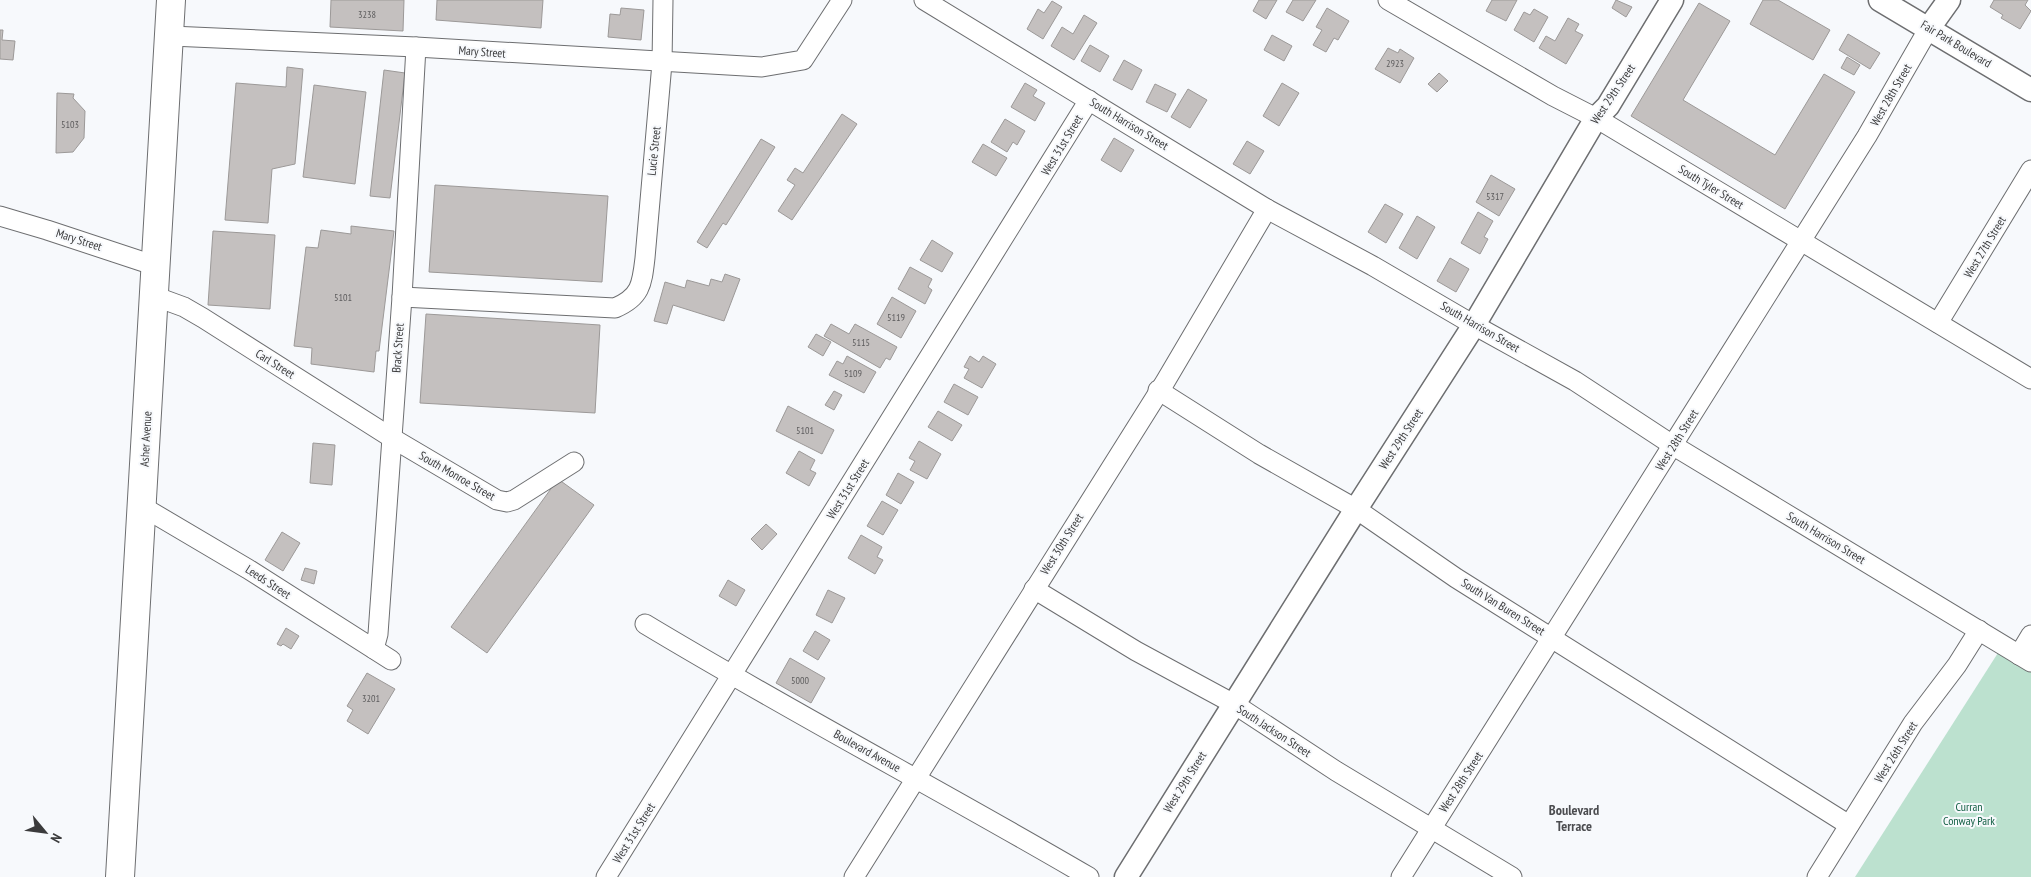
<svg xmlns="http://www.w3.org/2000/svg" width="2031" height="877" font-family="'PT Sans Narrow',sans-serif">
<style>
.green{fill:#bce1cf}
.building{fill:#c4c0bf;stroke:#9c9998}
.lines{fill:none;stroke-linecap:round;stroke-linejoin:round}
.minor-casing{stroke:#6d6e70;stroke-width:21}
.tertiary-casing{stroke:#6d6e70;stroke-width:25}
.primary-casing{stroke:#6d6e70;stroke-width:30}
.minor{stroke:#fff;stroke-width:19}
.tertiary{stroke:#fff;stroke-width:22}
.primary{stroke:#fff;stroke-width:28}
.labels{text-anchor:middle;stroke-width:4;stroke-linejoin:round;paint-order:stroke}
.number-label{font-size:10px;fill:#5d5c5d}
.street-label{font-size:12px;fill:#3b3b3c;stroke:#f7f9fc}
.park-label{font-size:12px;fill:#146045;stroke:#f7f9fc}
.neighbourhood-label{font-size:14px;font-weight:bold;fill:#4c4d50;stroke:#f7f9fc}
</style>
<rect width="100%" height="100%" fill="#f7f9fc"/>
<!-- green -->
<path class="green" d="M2003 645 2031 662V877H1855Z"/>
<!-- building -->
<g class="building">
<path d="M331 0H404L403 31 330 27Z"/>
<path d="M437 0H543L541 28 436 20Z"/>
<path d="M1259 0H1277L1266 19 1253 11Z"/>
<path d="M1293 0H1316L1303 21 1286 12Z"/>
<path d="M1492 0H1517L1506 21 1486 11Z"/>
<path d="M1616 0 1632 7 1626 17 1612 8Z"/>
<path d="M1763 0H1778L1830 30 1813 60 1750 24Z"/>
<path d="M1994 0H2028L2025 5 2031 11 2020 29 2001 18 2003 15 1990 7Z"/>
<path d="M1052 1 1062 7 1043 39 1027 29 1038 9 1044 13Z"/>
<path d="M1699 3 1730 21 1683 100 1775 155 1824 74 1855 92 1785 209 1631 116Z"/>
<path d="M621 8 644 10 641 40 608 37 610 14 620 15Z"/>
<path d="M1327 8 1349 21 1338 40 1334 38 1326 52 1313 45 1322 30 1316 27Z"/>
<path d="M1534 9 1548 17 1534 42 1514 30 1524 12 1530 15Z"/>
<path d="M1084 15 1097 23 1074 60 1051 46 1062 27 1073 34Z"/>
<path d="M1568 18 1579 24 1575 31 1583 35 1566 64 1539 48 1546 36 1555 41Z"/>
<path d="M0 30H3L2 40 15 41 13 60 0 59Z"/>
<path d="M1848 34 1880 53 1870 69 1839 50Z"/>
<path d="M1272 35 1292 46 1284 61 1264 50Z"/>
<path d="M1090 45 1109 56 1100 72 1081 61Z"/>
<path d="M1388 48 1398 53 1400 49 1414 58 1400 83 1375 69Z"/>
<path d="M1847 57 1860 65 1854 75 1841 68Z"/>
<path d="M1124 60 1142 70 1132 90 1113 80Z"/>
<path d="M287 67 303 69 295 164 272 169 268 223 225 220 236 83 286 87Z"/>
<path d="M384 70 405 73 390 198 370 196Z"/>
<path d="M1439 73 1448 81 1437 92 1428 84Z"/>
<path d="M1025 83 1037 90 1033 96 1045 103 1035 121 1011 107Z"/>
<path d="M1282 83 1299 93 1279 126 1263 116Z"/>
<path d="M1155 84 1176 94 1167 112 1146 102Z"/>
<path d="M314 85 366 92 355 184 303 177Z"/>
<path d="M1188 89 1207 100 1190 128 1171 117Z"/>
<path d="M57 93 74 94 73 98 85 111 84 138 73 152 56 153Z"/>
<path d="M842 114 857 124 792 220 778 211 795 185 787 180 795 168 803 173Z"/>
<path d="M1005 119 1025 131 1017 145 1013 142 1007 152 991 142Z"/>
<path d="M1114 138 1134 150 1121 172 1101 160Z"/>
<path d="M761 139 775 147 726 225 723 223 707 248 697 242Z"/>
<path d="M1247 141 1264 151 1250 174 1233 164Z"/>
<path d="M983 144 1007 158 996 176 972 162Z"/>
<path d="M1491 175 1515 189 1499 216 1476 202Z"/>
<path d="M435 185 608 196 602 282 429 272Z"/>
<path d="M1385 204 1403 214 1386 243 1368 232Z"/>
<path d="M1478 212 1493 221 1484 237 1488 239 1480 254 1461 243Z"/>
<path d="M1417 216 1435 227 1417 259 1399 248Z"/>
<path d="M351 226 394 231 379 351H376L374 372 311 364 312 348 294 346 306 247 318 248 321 230 351 234Z"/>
<path d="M213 231 275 235 270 309 208 305Z"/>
<path d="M932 240 953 253 942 272 920 260Z"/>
<path d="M1450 258 1469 269 1456 292 1437 281Z"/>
<path d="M910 267 932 279 928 287 932 290 925 304 898 289Z"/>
<path d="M725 274 740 279 724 321 673 305 667 324 654 321 665 282 685 288 687 280 709 286 711 279 722 282Z"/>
<path d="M892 297 916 311 901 338 877 324Z"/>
<path d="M426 314 600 325 595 413 420 403Z"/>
<path d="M831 324 849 334 855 324 897 347 890 360 886 358 880 368 824 336Z"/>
<path d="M816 334 831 342 823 356 808 347Z"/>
<path d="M847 356 876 372 864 393 829 375 837 361 843 364Z"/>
<path d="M970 356 979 362 983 356 996 364 982 388 964 378 969 369 964 367Z"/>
<path d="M954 384 978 397 968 415 944 402Z"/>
<path d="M834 391 842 395 834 410 825 405Z"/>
<path d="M788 406 834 430 822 454 776 431Z"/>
<path d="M938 411 962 425 952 441 928 427Z"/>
<path d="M919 441 941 454 927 479 910 470 915 461 909 458Z"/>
<path d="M313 443 335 445 332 485 310 483Z"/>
<path d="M799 451 815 460 810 470 816 473 809 486 786 473Z"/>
<path d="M898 473 914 482 901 504 886 495Z"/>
<path d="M558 479 594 505 487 653 451 627Z"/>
<path d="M882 501 898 510 883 535 867 526Z"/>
<path d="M766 524 777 534 762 550 751 539Z"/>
<path d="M282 532 300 543 283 571 265 560Z"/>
<path d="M861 535 882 547 877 557 883 560 875 574 848 558Z"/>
<path d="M305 568 317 571 314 584 301 580Z"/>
<path d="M728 580 745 590 736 606 719 596Z"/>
<path d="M828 590 845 598 832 623 816 615Z"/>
<path d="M286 628 299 636 291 649 283 644 281 646 277 644Z"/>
<path d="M815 631 830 640 818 660 803 651Z"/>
<path d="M790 658 825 678 811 703 776 683Z"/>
<path d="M367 673 395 689 368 734 347 721 353 710 347 706Z"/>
</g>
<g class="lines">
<defs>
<g id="minor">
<path d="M924 0 1267 209 1373 266 1474 325 1575 381 1674 446 2031 662"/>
<path d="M1388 0 1553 96 1596 118 2031 379"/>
<path d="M171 36 416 47 762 67 803 60 842 0"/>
<path d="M0 216 47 230 156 266"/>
<path d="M154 296 184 307 203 318 392 438 497 500 507 502 514 500 574 462"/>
<path d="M402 297 615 308C641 297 642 284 645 258L662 63 663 0"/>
<path d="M1938 323 2031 170"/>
<path d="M1158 390 1259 454 1356 509 1456 578 1849 825"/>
<path d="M143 507 248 569 391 660"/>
<path d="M1034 589 1136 651 1234 704 1336 771 1512 877"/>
<path d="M645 624C791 712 942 791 1089 877"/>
<path d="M374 649 378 634 402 297 416 47"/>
<path d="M2019 655 2031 635"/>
<path d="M606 877 1089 100"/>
<path d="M854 877 1165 382 1267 209"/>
<path d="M1401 877 1867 136 1929 28"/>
<path d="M1817 877 1913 723 1957 665 1979 630"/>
</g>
<g id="tertiary">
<path d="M1880 0 2031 90"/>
<path d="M1929 28 1949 0"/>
<path d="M1126 877 1356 509 1474 325 1596 118 1608 106 1672 0"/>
</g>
<path id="primary" d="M120 877 171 0"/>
</defs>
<!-- minor casing -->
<use href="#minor" class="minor-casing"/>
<!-- tertiary casing -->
<use href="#tertiary" class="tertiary-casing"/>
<!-- primary casing -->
<use href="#primary" class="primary-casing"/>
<!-- minor -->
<use href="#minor" class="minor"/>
<!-- tertiary -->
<use href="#tertiary" class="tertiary"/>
<!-- primary -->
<use href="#primary" class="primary"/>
</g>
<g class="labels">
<!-- number labels -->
<g class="number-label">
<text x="367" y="18">3238</text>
<text x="1395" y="67">2923</text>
<text x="70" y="128">5103</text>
<text x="1495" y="200">5317</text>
<text x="343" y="301">5101</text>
<text x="896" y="321">5119</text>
<text x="861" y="346">5115</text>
<text x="853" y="377">5109</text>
<text x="805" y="434">5101</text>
<text x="800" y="684">5000</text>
<text x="371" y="702">3201</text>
</g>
<!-- street labels -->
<g class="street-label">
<text transform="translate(1956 44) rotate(31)" y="4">Fair Park Boulevard</text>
<text transform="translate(482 52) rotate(4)" y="4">Mary Street</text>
<text transform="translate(1613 94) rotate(-56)" y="4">West 29th Street</text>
<text transform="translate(1891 95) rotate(-60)" y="4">West 28th Street</text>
<text transform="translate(1129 124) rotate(31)" y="4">South Harrison Street</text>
<text transform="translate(1062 145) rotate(-59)" y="4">West 31st Street</text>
<text transform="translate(654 151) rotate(-84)" y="4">Lucie Street</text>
<text transform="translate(1711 187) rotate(31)" y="4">South Tyler Street</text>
<text transform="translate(79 240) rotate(18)" y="4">Mary Street</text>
<text transform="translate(1985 247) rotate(-59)" y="4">West 27th Street</text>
<text transform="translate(1480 327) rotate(30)" y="4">South Harrison Street</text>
<text transform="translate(398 348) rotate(-86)" y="4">Brack Street</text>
<text transform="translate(275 364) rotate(32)" y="4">Carl Street</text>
<text transform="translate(146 439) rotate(-87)" y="4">Asher Avenue</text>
<text transform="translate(1401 439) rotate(-57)" y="4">West 29th Street</text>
<text transform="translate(1677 440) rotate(-58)" y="4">West 28th Street</text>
<text transform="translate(457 476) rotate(30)" y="4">South Monroe Street</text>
<text transform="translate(848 489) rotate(-58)" y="4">West 31st Street</text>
<text transform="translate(1826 538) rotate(31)" y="4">South Harrison Street</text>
<text transform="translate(1062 544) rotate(-58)" y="4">West 30th Street</text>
<text transform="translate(268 582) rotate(33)" y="4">Leeds Street</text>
<text transform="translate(1503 607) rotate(32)" y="4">South Van Buren Street</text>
<text transform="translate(1274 731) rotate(33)" y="4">South Jackson Street</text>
<text transform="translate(867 751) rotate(29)" y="4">Boulevard Avenue</text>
<text transform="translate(1896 752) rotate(-58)" y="4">West 26th Street</text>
<text transform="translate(1185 782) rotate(-58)" y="4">West 29th Street</text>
<text transform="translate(1461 782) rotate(-57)" y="4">West 28th Street</text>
<text transform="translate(634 833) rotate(-58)" y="4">West 31st Street</text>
</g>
<!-- park labels -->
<g class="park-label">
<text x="1969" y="811">Curran<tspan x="1969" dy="14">Conway Park</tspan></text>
</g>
<!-- neighbourhood labels -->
<g class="neighbourhood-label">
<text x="1574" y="815">Boulevard<tspan x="1574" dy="16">Terrace</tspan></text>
</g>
</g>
<!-- north arrow -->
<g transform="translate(45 832) rotate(119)" stroke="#f7f9fc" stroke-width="4" paint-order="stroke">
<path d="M0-4L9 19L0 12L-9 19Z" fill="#3b3b3c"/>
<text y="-8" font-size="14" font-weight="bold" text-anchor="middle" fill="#3b3b3c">N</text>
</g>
</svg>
